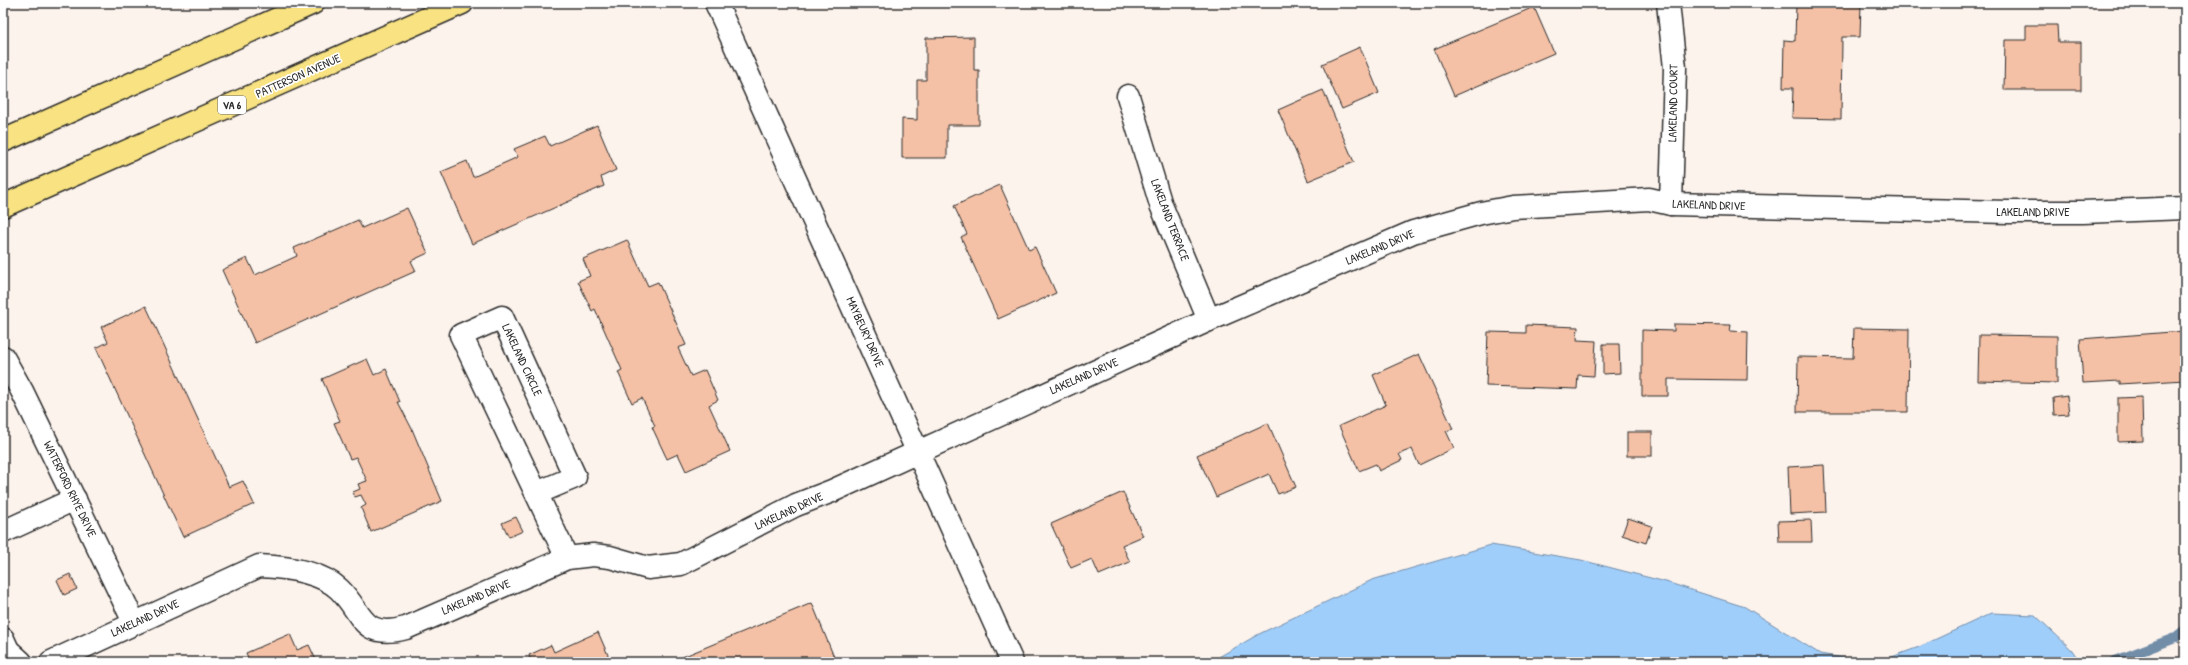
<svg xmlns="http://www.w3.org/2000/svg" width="2188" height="665" font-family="'Patrick Hand',sans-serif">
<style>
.water{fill:#a0cefb;stroke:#718da8}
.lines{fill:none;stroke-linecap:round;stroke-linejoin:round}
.stream{stroke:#718da8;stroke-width:10}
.building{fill:#f5c1a6;stroke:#2b2b2b}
.minor-casing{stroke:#2b2b2b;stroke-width:25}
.tertiary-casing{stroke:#2b2b2b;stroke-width:25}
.primary-casing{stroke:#2b2b2b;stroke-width:25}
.minor{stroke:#fff;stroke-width:22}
.tertiary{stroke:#fff;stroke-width:22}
.primary{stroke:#f8e281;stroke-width:22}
.labels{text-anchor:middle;stroke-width:3.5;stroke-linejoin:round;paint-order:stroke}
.shield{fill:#fff;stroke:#6b6b6b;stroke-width:1}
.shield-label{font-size:11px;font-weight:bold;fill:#2b2b2b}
.street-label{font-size:12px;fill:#2b2b2b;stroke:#fff}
</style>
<rect width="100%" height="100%" fill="#fdf3ed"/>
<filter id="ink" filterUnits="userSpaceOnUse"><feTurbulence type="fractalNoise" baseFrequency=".025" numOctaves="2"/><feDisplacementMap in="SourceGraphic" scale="8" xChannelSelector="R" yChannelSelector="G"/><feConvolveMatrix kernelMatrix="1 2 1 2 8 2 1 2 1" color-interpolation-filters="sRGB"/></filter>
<g filter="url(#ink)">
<!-- water -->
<g class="water">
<path d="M1491 545 1581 560 1666 582 1745 607 1820 654 1868 662H1210L1259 634 1372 580Z"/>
<path d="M1992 613 2035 615 2072 650 2080 662H1878L1919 647Z"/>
</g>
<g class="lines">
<!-- stream -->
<path class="stream" d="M2113 662 2175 638 2185 630"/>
</g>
<!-- building -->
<g class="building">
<path d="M1796 3H1861L1860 37H1842L1841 119 1792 118 1793 88H1783L1784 40 1795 41Z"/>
<path d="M1534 7 1554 53 1454 96 1434 49Z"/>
<path d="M2026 25H2057L2058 42H2081V90H2004L2005 40H2026Z"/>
<path d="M974 37V70H979V125H947V158H902V119L917 120V80H926V38Z"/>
<path d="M1360 47 1379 93 1342 109 1322 64Z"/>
<path d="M1323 90 1354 162 1308 181 1278 110Z"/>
<path d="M597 125 616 170 601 177 604 186 472 244 441 172 467 161 473 177 518 157 514 149 545 136 550 146Z"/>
<path d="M1000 185 1029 250 1035 247 1056 293 998 319 961 237 967 234 954 206Z"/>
<path d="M407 208 428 253 411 261 416 271 255 343 222 270 247 258 255 275 297 256 294 248 358 220 362 228Z"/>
<path d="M627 240 648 286 658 282 686 345 678 348 691 376 705 370 718 400 709 405 730 451 686 471 678 454 667 459 652 427 655 426 642 398 632 403 618 372 622 370 595 309 592 311 578 281 590 276 583 259Z"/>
<path d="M146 306 229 487 243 481 254 504 183 537 96 348 108 342 101 327Z"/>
<path d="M1674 324 1731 325 1730 331 1748 332 1747 380 1668 379V396H1642V330L1674 331Z"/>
<path d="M1526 325 1578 327 1577 340 1596 341 1594 376 1578 375 1577 389 1486 386 1488 332 1526 333Z"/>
<path d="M1854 328 1909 329 1908 412H1797L1798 357 1853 358Z"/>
<path d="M2185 331V380L2120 384V381L2083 383 2080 339Z"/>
<path d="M1979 335 2057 336V383L1978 381Z"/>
<path d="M1603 344H1619L1620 373 1603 374Z"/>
<path d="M1419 354 1453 429 1446 431 1454 448 1419 465 1412 449 1399 454 1402 460 1379 471 1376 464 1359 471 1339 426 1386 405 1373 375Z"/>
<path d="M367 359 374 375 386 369 400 402H398L412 429 442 501 371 532 361 508 366 505 361 495 355 497 353 492 360 489 358 484 367 481 356 457 350 459 334 423 340 421 322 379Z"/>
<path d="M2067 396 2069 414 2054 415 2053 398Z"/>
<path d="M2142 397 2143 441 2118 442V398Z"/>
<path d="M1268 423 1296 487 1278 494 1269 474 1216 497 1197 455Z"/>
<rect x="1627" y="432" width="25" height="24"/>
<path d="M1824 465 1826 512 1790 514 1788 467Z"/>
<path d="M1123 492 1143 536 1122 545 1130 562 1099 575 1092 559 1071 568 1051 524Z"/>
<path d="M516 517 523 531 509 537 502 523Z"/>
<path d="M1628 518 1652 526 1646 543 1622 535Z"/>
<path d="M1811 520 1812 542H1779L1778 521Z"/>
<path d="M70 574 77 589 64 595 57 580Z"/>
<path d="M812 603 836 662H681L680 658Z"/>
<path d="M598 632 611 662H531L529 655 551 645 554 652Z"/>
<path d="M290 634 297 650 309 645 317 662H250L246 653Z"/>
</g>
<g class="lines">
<defs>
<g id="minor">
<path d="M1668 3 1675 68 1671 204"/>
<path d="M1128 96 1161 205 1209 320"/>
<path d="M3 357 22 391 134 622"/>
<path d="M537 493 575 477 502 317 461 335 567 558"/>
<path d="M3 532 75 499"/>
<path d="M3 639 8 650 21 662"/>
<path d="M51 662 259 566C284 567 320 571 339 589 364 613 360 640 406 628L567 558 593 555 610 557 648 568 681 564 796 505 832 491 1209 320 1413 232 1481 213 1513 207 1649 199 1671 204 2008 212H2083L2185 208"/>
</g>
<path id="tertiary" d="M716 3 1012 662"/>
<g id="primary">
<path d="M3 141 313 3"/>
<path d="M3 206 462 3"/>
</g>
</defs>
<!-- minor casing -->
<use href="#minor" class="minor-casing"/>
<!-- tertiary casing -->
<use href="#tertiary" class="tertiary-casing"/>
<!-- primary casing -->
<use href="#primary" class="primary-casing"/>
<!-- minor -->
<use href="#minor" class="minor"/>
<!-- tertiary -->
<use href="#tertiary" class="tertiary"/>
<!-- primary -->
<use href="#primary" class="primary"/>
</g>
</g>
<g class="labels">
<!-- shield labels -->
<rect class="shield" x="218" y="96" width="28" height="18" rx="3"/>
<g class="shield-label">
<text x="232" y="109">VA 6</text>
</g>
<!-- street labels -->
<g class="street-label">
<text transform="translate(298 76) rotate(-24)" y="4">PATTERSON AVENUE</text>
<text transform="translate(1673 103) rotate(-89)" y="4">LAKELAND COURT</text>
<text transform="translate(1709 205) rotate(2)" y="4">LAKELAND DRIVE</text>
<text x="2033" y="216">LAKELAND DRIVE</text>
<text transform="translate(1170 220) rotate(69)" y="4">LAKELAND TERRACE</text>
<text transform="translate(1380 247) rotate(-23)" y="4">LAKELAND DRIVE</text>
<text transform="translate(865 332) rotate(66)" y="4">MAYBEURY DRIVE</text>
<text transform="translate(522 360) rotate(65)" y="4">LAKELAND CIRCLE</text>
<text transform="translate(1084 376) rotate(-24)" y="4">LAKELAND DRIVE</text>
<text transform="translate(70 489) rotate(64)" y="4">WATERFORD RHYE DRIVE</text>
<text transform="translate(789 511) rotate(-25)" y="4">LAKELAND DRIVE</text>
<text transform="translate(476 597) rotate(-23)" y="4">LAKELAND DRIVE</text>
<text transform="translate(145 618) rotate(-25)" y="4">LAKELAND DRIVE</text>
</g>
</g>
<!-- margin -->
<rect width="2188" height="665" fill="none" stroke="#fff" stroke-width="16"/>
<rect x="8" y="8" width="2172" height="649" fill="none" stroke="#2b2b2b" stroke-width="1.5" filter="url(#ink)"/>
</svg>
